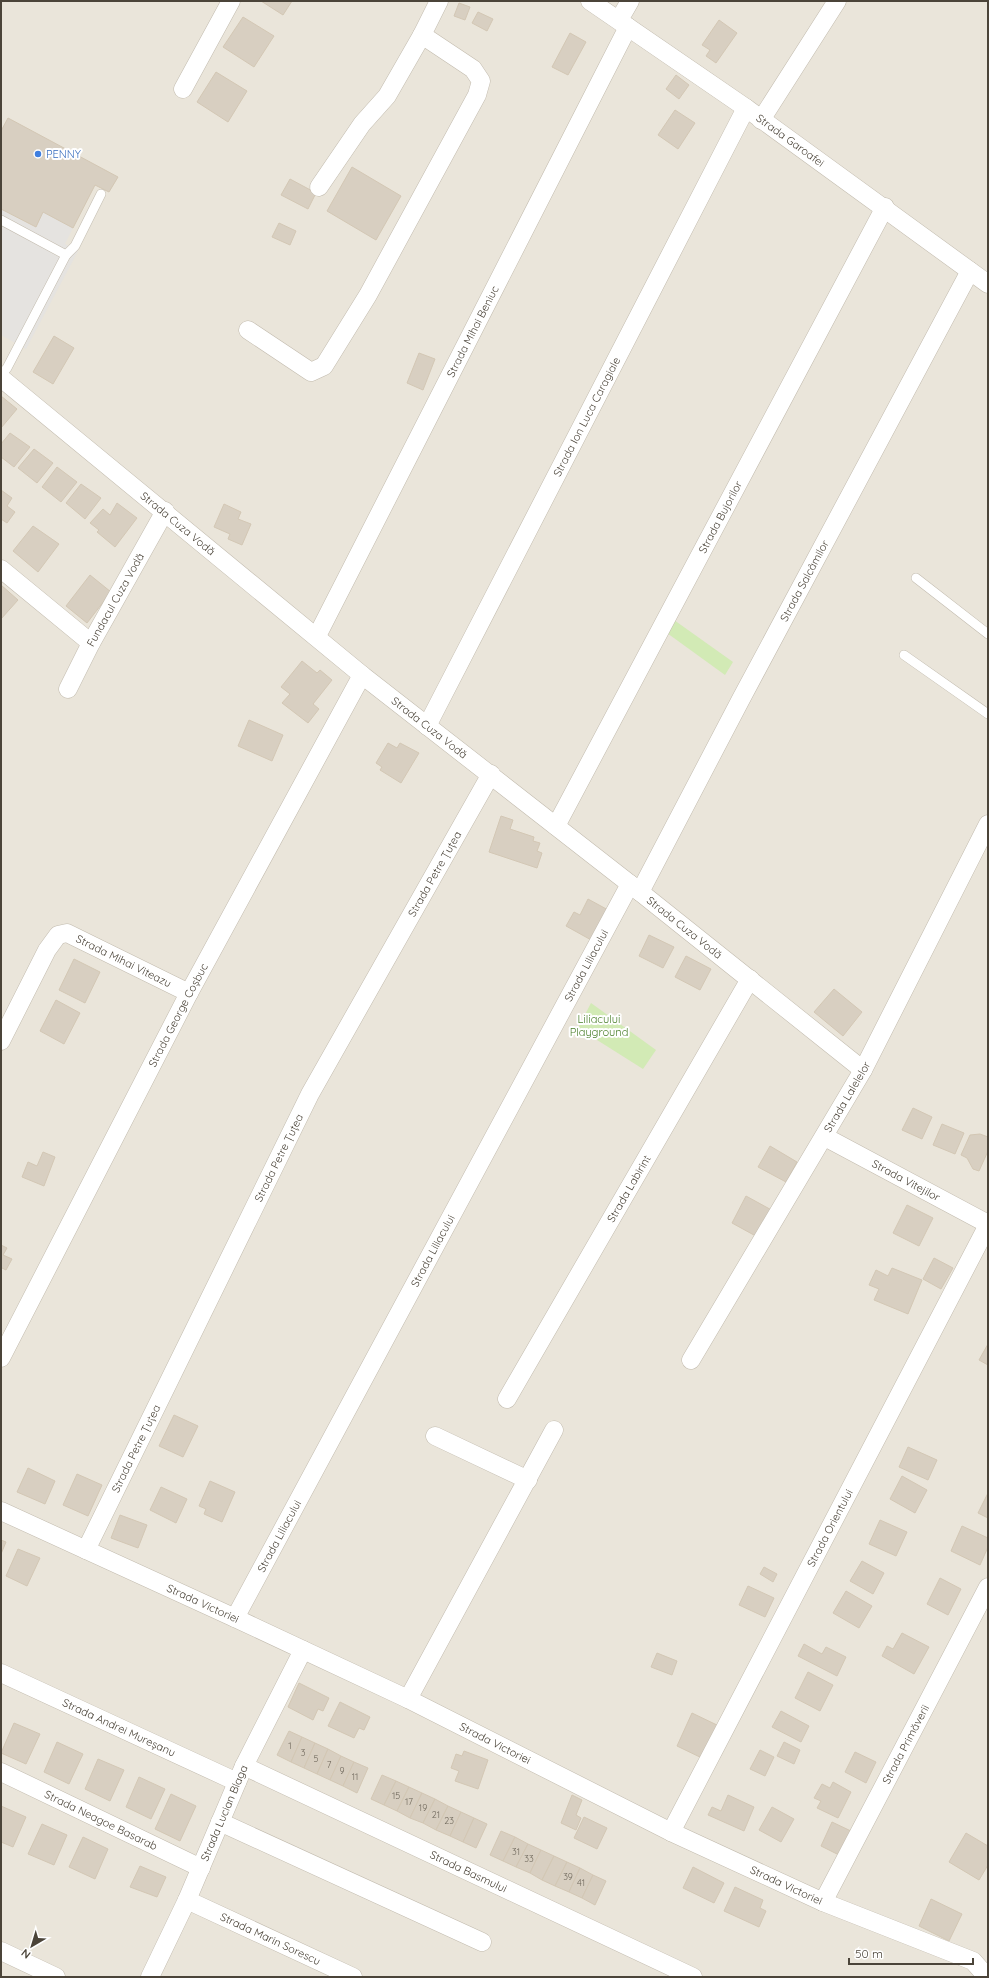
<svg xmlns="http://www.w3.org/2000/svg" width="989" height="1978" font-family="Quicksand,sans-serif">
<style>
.residential{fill:#eae5da}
.green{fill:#d2eab5}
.parking{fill:#e5e3e0}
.building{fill:#d8cfc1;stroke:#d3c7b4}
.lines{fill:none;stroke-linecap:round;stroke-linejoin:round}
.lane-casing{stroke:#c2bbae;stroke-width:10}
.street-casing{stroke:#c2bbae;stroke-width:19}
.lane{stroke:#fff;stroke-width:9}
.street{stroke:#fff;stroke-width:18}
.shop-dot{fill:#3f7fe0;stroke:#fff;stroke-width:1.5}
.labels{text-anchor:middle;stroke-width:4;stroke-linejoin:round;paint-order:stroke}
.number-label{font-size:9px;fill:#6e675b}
.street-label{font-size:11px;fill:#4b4439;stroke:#fff}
.shop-label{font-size:11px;fill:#366cbe;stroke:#fff;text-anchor:start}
.park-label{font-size:11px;fill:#4a7f2a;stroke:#fff}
</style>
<rect width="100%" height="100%" fill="#f6f3ec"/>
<!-- residential -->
<rect class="residential" x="1" y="1" width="987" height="1976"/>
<!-- green -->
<g class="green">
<path d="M674 620 733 662 725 675 667 633Z"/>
<path d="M591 1003 656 1050 643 1069 578 1028Z"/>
</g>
<!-- parking -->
<path class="parking" d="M1 209 35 227 43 212 73 228 65 244 78 251 26 349 1 335Z"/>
<!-- building -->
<g class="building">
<path d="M261 1H292L283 15Z"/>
<path d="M459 3 470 7 465 20 454 16Z"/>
<path d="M478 12 493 19 487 31 472 23Z"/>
<path d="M243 17 274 36 254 67 223 47Z"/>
<path d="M719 20 737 33 716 63 706 56 710 50 702 45Z"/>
<path d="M570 33 586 42 568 75 552 67Z"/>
<path d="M216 72 247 91 228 122 197 102Z"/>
<path d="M676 75 689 85 679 99 666 89Z"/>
<path d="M675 110 695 123 678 149 658 135Z"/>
<path d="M8 118 118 177 109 192 95 185 73 228 43 212 36 227 1 209V131Z"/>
<path d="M352 167 401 196 376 240 327 211Z"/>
<path d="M290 179 316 193 308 209 281 195Z"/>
<path d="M279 223 296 231 290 245 272 237Z"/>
<path d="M54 336 74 348 53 384 33 372Z"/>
<path d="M419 353 435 359 423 390 407 383Z"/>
<path d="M1 396 17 409 1 428Z"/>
<path d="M10 433 30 447 14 467 1 457V444Z"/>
<path d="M34 449 53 463 37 483 18 468Z"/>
<path d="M57 467 77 482 61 502 42 487Z"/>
<path d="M81 484 101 498 85 519 66 503Z"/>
<path d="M1 490 12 498 7 506 15 512 7 523 1 519Z"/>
<path d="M117 503 137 518 115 547 97 532 99 530 90 523 103 509 110 515Z"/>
<path d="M224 504 241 512 238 519 251 524 242 545 228 539 230 534 214 527Z"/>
<path d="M33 526 59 544 38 572 13 551Z"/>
<path d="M90 575 111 592 87 623 66 606Z"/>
<path d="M1 585 18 600 1 619Z"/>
<path d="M302 661 317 673 320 670 332 680 313 704 319 709 308 723 282 703 290 694 281 687Z"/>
<path d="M249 720 283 735 272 761 238 746Z"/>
<path d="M388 743 397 748 400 743 419 753 401 783 380 770 382 767 376 763Z"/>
<path d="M501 816 513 820 510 829 534 837 533 841 540 843 537 851 542 853 537 868 489 852Z"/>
<path d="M588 899 610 911 593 941 566 926 574 912 580 915Z"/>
<path d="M649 935 674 947 663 968 639 956Z"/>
<path d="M686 956 711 969 700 990 675 977Z"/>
<path d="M74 959 100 972 85 1003 59 990Z"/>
<path d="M834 989 862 1012 843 1036 814 1012Z"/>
<path d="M56 1000 80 1013 64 1044 40 1031Z"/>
<path d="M913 1108 932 1117 922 1139 902 1130Z"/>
<path d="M942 1124 964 1133 955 1154 933 1145Z"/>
<path d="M980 1134 988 1137V1151L979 1171 973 1169 967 1158 961 1155 970 1135Z"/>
<path d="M770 1146 797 1162 786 1182 758 1167Z"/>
<path d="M43 1152 55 1157 44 1186 22 1177 28 1162 37 1166Z"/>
<path d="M746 1196 777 1213 763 1240 732 1223Z"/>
<path d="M907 1205 933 1218 919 1246 893 1233Z"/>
<path d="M1 1245 7 1248 3 1255 12 1259 6 1270 2 1268 1 1269Z"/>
<path d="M934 1258 953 1268 941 1289 923 1279Z"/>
<path d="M892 1268 922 1280 908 1314 874 1300 879 1289 869 1285 876 1270 888 1276Z"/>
<path d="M988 1344V1365L979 1360Z"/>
<path d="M174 1415 198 1426 183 1457 159 1446Z"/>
<path d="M908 1447 937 1460 928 1480 899 1467Z"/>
<path d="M28 1468 55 1481 45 1504 17 1492Z"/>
<path d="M77 1474 102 1485 88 1516 63 1505Z"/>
<path d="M902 1476 927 1490 915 1513 890 1499Z"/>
<path d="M210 1481 235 1492 222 1522 204 1514 206 1509 199 1506Z"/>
<path d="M161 1487 187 1499 176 1523 150 1510Z"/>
<path d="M988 1493V1518L978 1513Z"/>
<path d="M120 1515 147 1525 138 1548 111 1538Z"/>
<path d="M880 1520 907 1532 896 1556 869 1544Z"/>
<path d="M962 1526 988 1538V1547L980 1565 951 1551Z"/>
<path d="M1 1540 6 1542 1 1554Z"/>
<path d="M18 1549 40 1558 27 1586 6 1576Z"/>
<path d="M862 1561 884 1573 873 1594 850 1581Z"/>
<path d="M764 1567 777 1574 773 1582 760 1574Z"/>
<path d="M940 1578 961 1589 948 1615 927 1604Z"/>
<path d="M748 1586 774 1598 765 1617 739 1605Z"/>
<path d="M846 1591 872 1606 859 1628 833 1613Z"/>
<path d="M902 1633 929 1647 914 1674 882 1656 887 1646 893 1649Z"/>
<path d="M804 1644 822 1654 826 1647 846 1657 837 1676 798 1656Z"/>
<path d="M657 1653 677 1661 672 1675 651 1667Z"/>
<path d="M808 1672 833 1685 820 1711 795 1698Z"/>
<path d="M299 1683 329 1698 323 1711 318 1709 313 1720 288 1707Z"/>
<path d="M340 1702 370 1717 364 1730 359 1728 354 1738 328 1726Z"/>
<path d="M781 1711 809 1726 801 1742 772 1727Z"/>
<path d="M692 1713 719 1726 704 1759 677 1746Z"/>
<path d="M14 1723 40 1734 26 1764 1 1753Z"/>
<path d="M289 1731 302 1737 291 1762 277 1755Z"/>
<path d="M302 1737 315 1743 304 1768 291 1762Z"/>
<path d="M57 1742 83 1754 69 1784 44 1772Z"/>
<path d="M784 1742 800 1750 794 1764 777 1756Z"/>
<path d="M315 1743 328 1749 317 1774 304 1768Z"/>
<path d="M328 1749 341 1756 330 1780 317 1774Z"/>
<path d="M760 1750 774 1757 765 1776 750 1769Z"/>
<path d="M464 1751 488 1760 478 1789 455 1781 459 1771 451 1768 456 1754 462 1756Z"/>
<path d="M855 1752 876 1762 866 1783 845 1772Z"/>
<path d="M341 1756 354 1762 343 1786 330 1780Z"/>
<path d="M98 1759 124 1770 110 1801 85 1789Z"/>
<path d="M354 1762 368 1768 357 1793 343 1786Z"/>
<path d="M382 1775 396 1781 384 1805 371 1799Z"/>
<path d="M139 1777 165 1789 151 1819 126 1807Z"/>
<path d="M396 1781 409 1787 397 1811 384 1805Z"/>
<path d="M833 1782 851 1792 838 1818 817 1808 821 1801 814 1798 822 1784 830 1788Z"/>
<path d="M409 1787 422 1793 410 1818 397 1811Z"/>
<path d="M422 1793 435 1799 423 1823 410 1818Z"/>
<path d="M171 1794 196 1806 180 1841 155 1829Z"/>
<path d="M572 1795 582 1800 576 1815 581 1818 576 1830 561 1823Z"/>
<path d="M728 1795 754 1807 744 1831 708 1815 712 1807 721 1811Z"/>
<path d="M435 1799 448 1806 436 1830 423 1823Z"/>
<path d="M1 1806 26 1817 13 1847 1 1842Z"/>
<path d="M448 1806 461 1812 450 1836 436 1830Z"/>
<path d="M772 1807 794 1819 781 1842 759 1830Z"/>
<path d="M461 1812 474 1818 463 1842 450 1836Z"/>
<path d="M584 1817 607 1828 597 1849 574 1838Z"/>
<path d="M474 1818 487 1824 476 1848 463 1842Z"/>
<path d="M832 1822 853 1832 841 1856 821 1846Z"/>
<path d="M42 1824 67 1835 54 1865 28 1854Z"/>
<path d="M501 1831 515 1837 503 1861 490 1855Z"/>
<path d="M966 1833 988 1846V1865L979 1880 949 1862Z"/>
<path d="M83 1837 108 1849 95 1879 69 1867Z"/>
<path d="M515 1837 528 1844 516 1867 503 1861Z"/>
<path d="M528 1844 541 1850 530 1873 516 1867Z"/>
<path d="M541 1850 554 1856 542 1880 530 1873Z"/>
<path d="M554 1856 567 1862 555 1886 542 1880Z"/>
<path d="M567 1862 580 1868 569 1892 555 1886Z"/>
<path d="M140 1866 166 1877 157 1897 130 1887Z"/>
<path d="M693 1867 724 1883 714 1903 683 1888Z"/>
<path d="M580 1868 593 1875 582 1898 569 1892Z"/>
<path d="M593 1875 606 1881 595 1905 582 1898Z"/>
<path d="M735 1887 763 1900 760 1908 766 1911 759 1927 724 1911Z"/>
<path d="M931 1899 962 1914 949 1941 919 1926Z"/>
</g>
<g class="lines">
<defs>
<g id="lane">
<path d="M1 220 66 255 7 368 1 375"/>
<path d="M66 255 75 246 101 194"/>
<path d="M916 578 988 634"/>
<path d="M904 655 988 714"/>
</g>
<g id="street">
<path id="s1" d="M590 1 746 108 988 284"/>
<path d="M619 20 630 1"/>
<path d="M183 89 231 1"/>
<path d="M761 120 837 1"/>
<path d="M319 187 362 124 387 96 422 35"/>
<path d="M248 330 311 372 324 366 368 295 477 95 481 81 473 69 422 35 439 1"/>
<path id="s2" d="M1 378 362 675 630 884 863 1070"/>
<path d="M1 569 91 643"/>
<path id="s3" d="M317 636 628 27"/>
<path id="s4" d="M68 689 91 643 165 511"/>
<path id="s5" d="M427 726 746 108"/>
<path id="s6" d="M556 826 885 207"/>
<path id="s7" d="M640 892 741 699 970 271"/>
<path id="s8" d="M1 1041 47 950 58 935 67 933 189 993"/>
<path id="s9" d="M825 1137 988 1224"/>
<path id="s10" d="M1 1358 189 993 362 675"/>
<path id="s11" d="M691 1360 863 1070 988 824"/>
<path id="s12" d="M507 1399 750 979"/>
<path d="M435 1436 528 1480"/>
<path id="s13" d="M1 1511 235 1618 408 1699 671 1832 823 1902 973 1961 987 1977"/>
<path id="s14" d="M86 1550 310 1094 491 774"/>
<path id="s15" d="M235 1618 630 884"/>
<path id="s16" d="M1 1673 237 1782"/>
<path d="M408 1699 554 1430"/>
<path id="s17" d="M244 1766 693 1977"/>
<path id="s18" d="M1 1772 201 1868"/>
<path d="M220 1822 482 1942"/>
<path id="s19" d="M671 1832 988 1225"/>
<path id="s20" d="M187 1900 353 1977"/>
<path id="s21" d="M823 1902 988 1587"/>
<path d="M1 1951 56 1977"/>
<path id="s22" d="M150 1977 187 1900 244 1766 303 1650"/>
</g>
</defs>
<!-- lane casing -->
<use href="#lane" class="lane-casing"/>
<!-- street casing -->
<use href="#street" class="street-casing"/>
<!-- lane -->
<use href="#lane" class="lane"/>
<!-- street -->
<use href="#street" class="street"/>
</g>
<!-- markers -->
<circle class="shop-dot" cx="38" cy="154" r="4"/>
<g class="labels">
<!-- number labels -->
<g class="number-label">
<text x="290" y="1749">1</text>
<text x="303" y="1756">3</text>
<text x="316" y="1762">5</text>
<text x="329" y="1768">7</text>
<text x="342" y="1774">9</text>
<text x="355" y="1780">11</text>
<text x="396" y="1799">15</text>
<text x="409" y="1805">17</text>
<text x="423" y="1811">19</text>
<text x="436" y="1818">21</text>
<text x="449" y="1824">23</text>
<text x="516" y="1855">31</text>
<text x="529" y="1862">33</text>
<text x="568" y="1880">39</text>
<text x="581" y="1886">41</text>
</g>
<!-- street labels -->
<g class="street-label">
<text dy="4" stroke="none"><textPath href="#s1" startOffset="244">Strada Garoafei</textPath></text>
<text dy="4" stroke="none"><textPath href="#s3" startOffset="342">Strada Mihai Beniuc</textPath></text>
<text dy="4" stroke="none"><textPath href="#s5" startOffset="348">Strada Ion Luca Caragiale</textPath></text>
<text dy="4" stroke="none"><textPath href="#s6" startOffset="350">Strada Bujorilor</textPath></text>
<text dy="4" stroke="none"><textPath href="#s2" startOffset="229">Strada Cuza Vodă</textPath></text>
<text dy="4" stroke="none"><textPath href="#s7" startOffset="352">Strada Salcâmilor</textPath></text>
<text dy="4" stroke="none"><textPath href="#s4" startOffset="101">Fundacul Cuza Vodă</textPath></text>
<text dy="4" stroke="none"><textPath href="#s2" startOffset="553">Strada Cuza Vodă</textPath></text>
<text dy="4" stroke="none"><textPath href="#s14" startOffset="761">Strada Petre Țuțea</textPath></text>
<text dy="4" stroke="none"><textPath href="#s2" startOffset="877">Strada Cuza Vodă</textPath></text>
<text dy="4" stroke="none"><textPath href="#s8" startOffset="193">Strada Mihai Viteazu</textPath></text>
<text dy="4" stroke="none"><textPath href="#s15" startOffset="741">Strada Liliacului</textPath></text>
<text dy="4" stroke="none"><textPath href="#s10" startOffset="386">Strada George Coșbuc</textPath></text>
<text dy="4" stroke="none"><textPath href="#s11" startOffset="306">Strada Lalelelor</textPath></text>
<text dy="4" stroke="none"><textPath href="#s14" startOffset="437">Strada Petre Țuțea</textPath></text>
<text dy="4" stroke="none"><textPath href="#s9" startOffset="92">Strada Vitejilor</textPath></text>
<text dy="4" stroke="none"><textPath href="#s12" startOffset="243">Strada Labirint</textPath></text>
<text dy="4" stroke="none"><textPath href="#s15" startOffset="417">Strada Liliacului</textPath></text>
<text dy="4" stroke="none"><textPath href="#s14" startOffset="113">Strada Petre Țuțea</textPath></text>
<text dy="4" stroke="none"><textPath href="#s19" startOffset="343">Strada Orientului</textPath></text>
<text dy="4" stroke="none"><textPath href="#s15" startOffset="93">Strada Liliacului</textPath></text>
<text dy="4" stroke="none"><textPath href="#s13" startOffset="222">Strada Victoriei</textPath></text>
<text dy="4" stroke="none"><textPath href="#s16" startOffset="130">Strada Andrei Mureșanu</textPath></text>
<text dy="4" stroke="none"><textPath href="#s13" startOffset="546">Strada Victoriei</textPath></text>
<text dy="4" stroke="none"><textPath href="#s21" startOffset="178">Strada Primăverii</textPath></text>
<text dy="4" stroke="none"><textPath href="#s22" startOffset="180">Strada Lucian Blaga</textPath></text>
<text dy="4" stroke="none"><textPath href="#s18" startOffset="111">Strada Neagoe Basarab</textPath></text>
<text dy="4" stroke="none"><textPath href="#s17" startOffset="248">Strada Basmului</textPath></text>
<text dy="4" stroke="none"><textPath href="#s13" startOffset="870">Strada Victoriei</textPath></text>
<text dy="4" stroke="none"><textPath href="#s20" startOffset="92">Strada Marin Sorescu</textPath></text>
</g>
<!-- shop labels -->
<g class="shop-label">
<text x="46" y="158">PENNY</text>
</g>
<!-- park labels -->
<g class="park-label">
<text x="599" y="1023">Liliacului<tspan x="599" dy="13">Playground</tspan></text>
</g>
</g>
<!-- border -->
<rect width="989" height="1978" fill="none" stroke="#4b4439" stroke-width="4"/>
<!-- north arrow -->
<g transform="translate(32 1946) rotate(218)" stroke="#ffffff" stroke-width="3" paint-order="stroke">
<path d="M0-3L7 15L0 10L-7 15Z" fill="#4b4439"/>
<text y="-6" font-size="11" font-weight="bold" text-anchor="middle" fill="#4b4439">N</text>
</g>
<!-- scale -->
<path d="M849 1958v6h124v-6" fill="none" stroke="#4b4439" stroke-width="2"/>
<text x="855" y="1958" font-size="12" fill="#4b4439" stroke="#ffffff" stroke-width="3" paint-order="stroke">50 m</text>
</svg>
